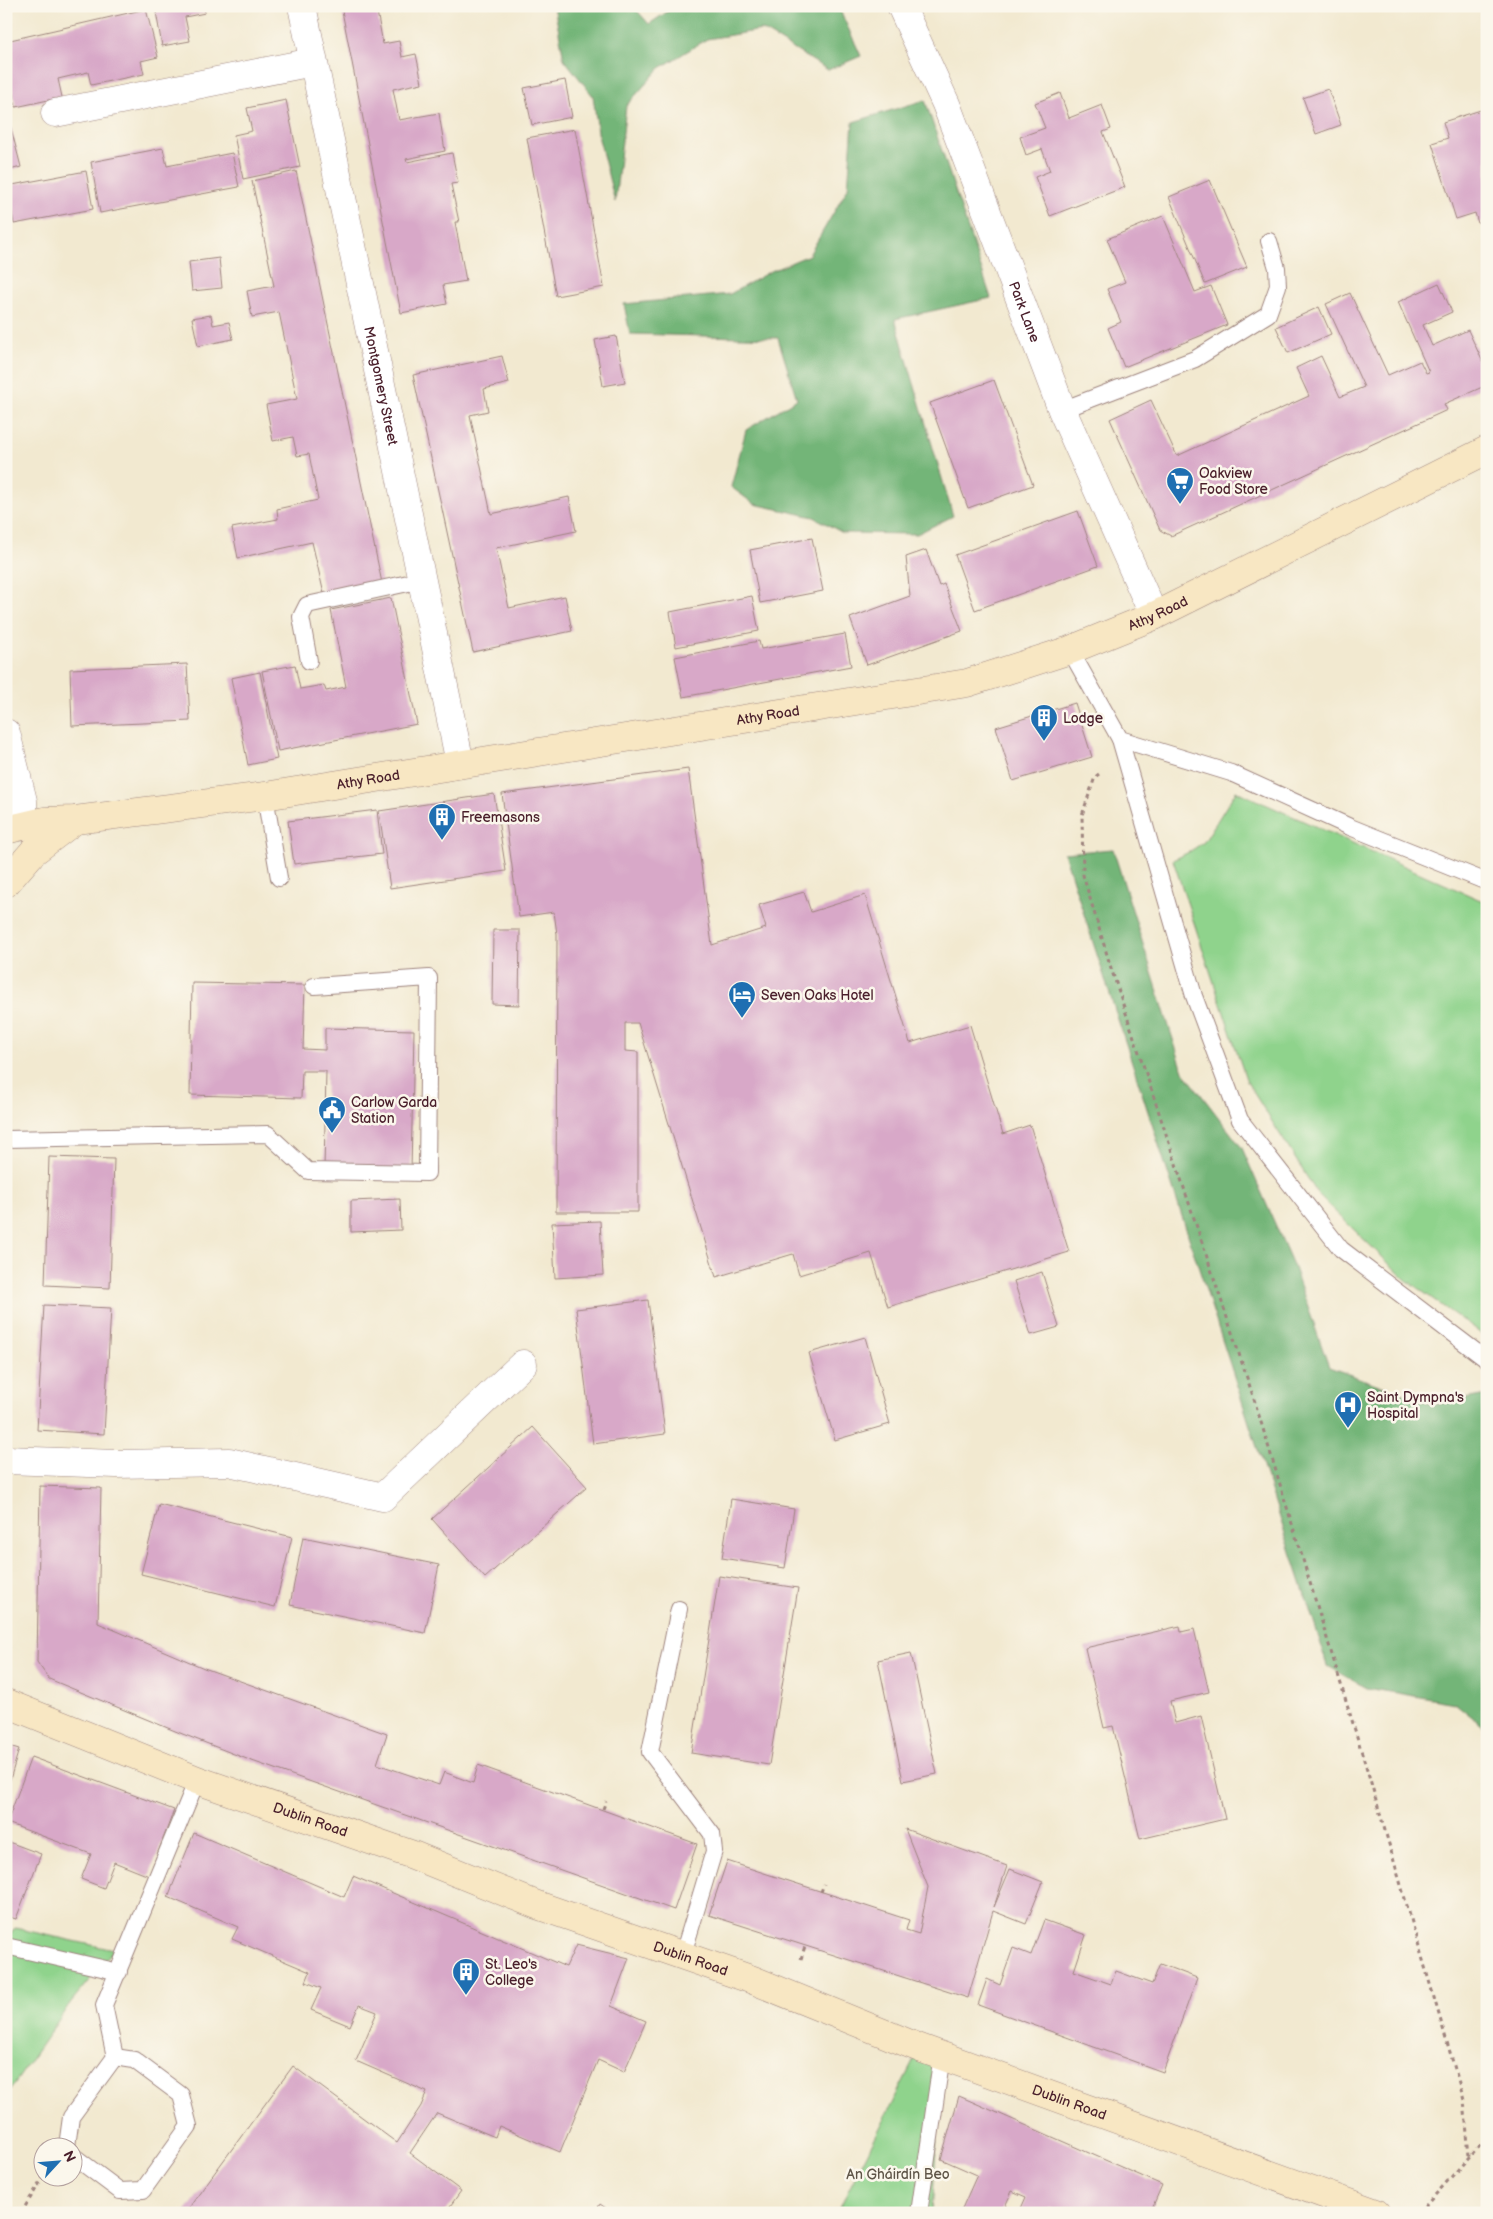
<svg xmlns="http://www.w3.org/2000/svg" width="1493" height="2219" font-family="'Balsamiq Sans',sans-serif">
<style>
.green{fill:#8fd38c;stroke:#6c795c}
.forest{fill:#73b578;stroke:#5e6a52}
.building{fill:#d8a8c8}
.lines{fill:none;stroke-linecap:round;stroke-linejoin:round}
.service-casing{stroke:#9e847e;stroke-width:18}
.minor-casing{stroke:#9e847e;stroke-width:29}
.secondary-casing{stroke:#9e847e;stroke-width:29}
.path{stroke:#9e847e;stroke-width:3;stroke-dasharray:4 4;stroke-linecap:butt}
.service{stroke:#fff;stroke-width:16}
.minor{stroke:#fff;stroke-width:28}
.secondary{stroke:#f8e7c3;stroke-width:28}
.labels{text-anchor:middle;stroke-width:5;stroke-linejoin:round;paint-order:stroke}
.street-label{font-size:14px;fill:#4a1f2b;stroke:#fbf7ec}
.poi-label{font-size:14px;fill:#4a1f2b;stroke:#fbf7ec;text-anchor:start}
.park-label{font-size:14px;fill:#5f5548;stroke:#fbf7ec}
</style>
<rect width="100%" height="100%" fill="#fbf7ec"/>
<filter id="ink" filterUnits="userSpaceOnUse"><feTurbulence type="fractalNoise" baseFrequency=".02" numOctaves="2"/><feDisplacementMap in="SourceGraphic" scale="10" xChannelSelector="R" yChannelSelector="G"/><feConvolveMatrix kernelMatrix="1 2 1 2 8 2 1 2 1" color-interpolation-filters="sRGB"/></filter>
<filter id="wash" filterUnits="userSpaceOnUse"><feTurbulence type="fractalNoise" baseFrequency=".0096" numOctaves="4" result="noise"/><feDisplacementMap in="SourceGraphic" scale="20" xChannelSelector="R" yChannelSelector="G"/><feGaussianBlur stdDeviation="1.12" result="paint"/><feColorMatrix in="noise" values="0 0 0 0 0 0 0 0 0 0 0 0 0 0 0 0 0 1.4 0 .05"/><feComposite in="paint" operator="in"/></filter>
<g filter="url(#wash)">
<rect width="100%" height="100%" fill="#f2e9d0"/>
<!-- green -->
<g class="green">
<path d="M1236 791 1487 903V1338L1405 1279 1319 1196 1247 1082 1173 860 1189 852 1204 842Z"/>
<path d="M15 1928 114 1950 71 2002 6 2096V1942Z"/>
<path d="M920 2048 942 2055 932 2213H837Z"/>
</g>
<!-- forest -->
<g class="forest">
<path d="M554 6H633L649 24 676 6H838L861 56 828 70 762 30 707 39 660 68 626 106 615 202 599 139 593 96 564 59Z"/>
<path d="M925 100 991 298 895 319 953 516 917 534 843 533 814 517 754 504 731 487 746 430 797 399 778 338 630 334 624 304 730 294 769 272 809 255 848 188 853 122Z"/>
<path d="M1113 849 1183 1071 1242 1148 1293 1265 1329 1367 1434 1405 1487 1395V1729L1455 1703 1367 1688 1328 1666 1064 853Z"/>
</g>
<g id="blocks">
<!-- building -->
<g class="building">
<path d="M155 6H204L205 13 185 17 190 41 162 46Z"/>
<path d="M341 6H376L383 44 399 41 402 57 416 54 422 83 393 89 399 120 439 113 445 151 406 159 407 162 452 153 458 183 451 184 459 222H455L466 281 443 285 447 304 401 313Z"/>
<path d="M146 9 158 57 141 61 144 74 91 85 88 72 58 79 62 97 16 107 12 90 6 92V41Z"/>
<path d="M565 80 572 117 532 125 524 88Z"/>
<path d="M1328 89 1341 125 1316 134 1303 98Z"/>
<path d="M1060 93 1069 118 1102 105 1111 129 1103 132 1125 187 1050 216 1035 177 1050 171 1042 149 1026 155 1020 137 1045 128 1035 103Z"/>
<path d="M286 100 300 167 243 179 234 135 252 131 247 108Z"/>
<path d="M1487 108V220L1478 223 1475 213 1456 219 1432 143 1448 138 1443 122Z"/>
<path d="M6 109 21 167 6 171Z"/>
<path d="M575 129 604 287 556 296 527 138Z"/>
<path d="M163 148 167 166 232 153 239 187 100 213 91 162Z"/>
<path d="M86 171 93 209 14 224 7 186Z"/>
<path d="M296 171 382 583 324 594 312 542 238 558 232 528 278 519 277 509 318 500 309 454 297 456 293 437 273 441 266 405 297 399 279 312 252 317 247 291 274 286 252 181Z"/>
<path d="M1210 180 1247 267 1205 284 1169 197Z"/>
<path d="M1163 216 1195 292 1211 286 1227 325 1124 367 1108 328 1121 322 1107 289 1125 282 1107 239Z"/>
<path d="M219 258 222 288 192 291 189 262Z"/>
<path d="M1439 283 1452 312 1423 325 1432 346 1468 330 1487 371V385L1444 404 1447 410 1171 536 1160 530 1110 419 1151 400 1177 456 1309 396 1296 368 1321 356 1340 397 1364 387 1326 304 1350 293 1388 375 1420 361 1426 373 1429 372 1398 302Z"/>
<path d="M1319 307 1331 334 1288 353 1276 327Z"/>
<path d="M211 315 213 325 229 322 233 339 198 346 192 318Z"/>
<path d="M616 336 625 382 603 386 595 340Z"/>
<path d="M502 356 509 383 484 389 488 411 470 415 491 514 569 497 576 531 496 548 509 608 565 596 572 631 473 652 413 375Z"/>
<path d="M994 380 1033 485 968 508 930 403Z"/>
<path d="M1078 511 1098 566 975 610 955 555Z"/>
<path d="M812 538 823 591 760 603 750 550Z"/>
<path d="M926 550 939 586 944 584 962 631 867 665 850 618 910 596 906 557Z"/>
<path d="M752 596 759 631 676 647 670 612Z"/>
<path d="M391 598 417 724 278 751 262 671 295 665 300 689 324 685 326 691 346 687 331 610Z"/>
<path d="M845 634 851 666 683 697 675 657 759 641 761 649Z"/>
<path d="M187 664 190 721 72 726 70 669Z"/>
<path d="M260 672 277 759 248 765 231 678Z"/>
<path d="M1075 703 1092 757 1013 781 996 727Z"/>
<path d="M688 769 712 945 766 928 759 905 804 892 811 912 865 895 910 1043 970 1025 1003 1134 1030 1125 1069 1252 888 1307 871 1253 799 1275 793 1254 716 1277 638 1023H625V1051L638 1052V1212H556L557 934 554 912 519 917 502 794Z"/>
<path d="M494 794 506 871 390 888 379 811Z"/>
<path d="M377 810 382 854 294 864 288 821Z"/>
<path d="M493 930H520L519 1005 492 1004Z"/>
<path d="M192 983 305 985 303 1049 325 1050V1028L414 1030 411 1171 324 1170 326 1071H302L301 1098 190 1095Z"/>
<path d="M49 1157 114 1159 110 1288 45 1285Z"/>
<path d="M400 1199 401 1230 351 1232V1201Z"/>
<path d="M600 1221 603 1275 555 1278 552 1223Z"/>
<path d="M1042 1272 1059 1327 1031 1335 1014 1281Z"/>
<path d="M648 1300 665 1434 593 1444 576 1309Z"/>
<path d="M44 1305 111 1308 104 1434 37 1430Z"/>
<path d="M865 1337 890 1424 835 1440 809 1353Z"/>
<path d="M533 1427 587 1487 485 1578 432 1519Z"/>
<path d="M40 1486 101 1488 98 1623 204 1668 387 1734 377 1764 439 1785 444 1772 473 1783 478 1765 697 1844 674 1910 252 1761 180 1733 49 1679 37 1662Z"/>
<path d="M731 1499 794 1509 785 1568 722 1558Z"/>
<path d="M159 1504 292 1537 275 1607 141 1574Z"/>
<path d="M303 1537 439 1565 425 1633 290 1605Z"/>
<path d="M719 1576 798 1588 769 1765 691 1753Z"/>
<path d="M1180 1626 1181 1632 1194 1629 1209 1692 1170 1701 1175 1723 1201 1716 1225 1819 1140 1839 1113 1726 1104 1728 1085 1648Z"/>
<path d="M911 1653 937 1774 903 1781 878 1660Z"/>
<path d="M6 1745 19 1749 7 1790H6Z"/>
<path d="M31 1757 174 1810 149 1876 114 1862 104 1888 81 1879 91 1854 7 1823Z"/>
<path d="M905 1829 1007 1866 994 1907 1010 1869 1043 1882 1026 1924 993 1911 968 1998 709 1915 727 1861 909 1920 906 1930 919 1934 928 1887Z"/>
<path d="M194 1833 344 1897 353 1876 566 1967 576 1945 629 1958 611 2006 646 2021 624 2072 598 2060 560 2152 499 2126 495 2137 437 2113 410 2153 461 2191 445 2213H185L293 2066 397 2143 421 2106 427 2092 356 2061 377 2012 359 2005 350 2026 311 2010 321 1988 306 1982 310 1972 232 1939 238 1927 168 1897Z"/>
<path d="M6 1841 41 1854 16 1919 6 1916Z"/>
<path d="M1044 1920 1086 1935 1074 1971 1111 1984 1116 1971 1152 1984 1160 1964 1197 1978 1163 2072 978 2005 987 1979 1000 1985 1013 1948 1031 1955Z"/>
<path d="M959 2096 1162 2185 1150 2213H1061L1050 2208 1048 2213H1019L1026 2197 1012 2191 1002 2213H960L977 2175 941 2159Z"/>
<path d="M600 2204 613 2213H595Z"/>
</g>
</g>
</g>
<g filter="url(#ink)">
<use href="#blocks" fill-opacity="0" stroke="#9e847e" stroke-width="1"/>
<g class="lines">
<defs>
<g id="service">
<path d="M1062 410 1195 359 1268 314 1278 286 1277 268 1269 241"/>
<path d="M1070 650 1120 739 1231 773 1350 827 1487 882"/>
<path d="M309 661 301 617 307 605 422 580"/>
<path d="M1120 739 1194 996 1240 1120 1341 1249 1487 1360"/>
<path d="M265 796 279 878"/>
<path d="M6 1139 268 1134 308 1171 427 1173 429 978 314 986"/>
<path d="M679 1609 650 1752 712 1834 714 1851 683 1954"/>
<path d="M6 1946 119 1972"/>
<path d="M67 2146 71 2117 115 2057 104 2005 197 1780"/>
<path d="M72 2155 120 2191 143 2190 189 2126 181 2095 134 2060 115 2057"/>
<path d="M919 2213 942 2055"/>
</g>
<g id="minor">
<path id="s1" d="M302 6 460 763"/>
<path id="s2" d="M901 6 946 104 1062 410 1154 616"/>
<path d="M55 113 313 62"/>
<path d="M6 733 23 801V826"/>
<path d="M6 1460 116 1464 229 1462 383 1497 523 1364"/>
</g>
<g id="secondary">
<path id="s3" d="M6 830 44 821 75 820 265 796 967 683 1070 650 1154 616 1487 450"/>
<path d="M6 883 33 852 75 820"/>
<path id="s4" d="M6 1703 197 1780 413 1855 537 1905 753 1980 920 2048 1376 2213"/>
</g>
</defs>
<!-- service casing -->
<use href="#service" class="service-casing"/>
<!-- minor casing -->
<use href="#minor" class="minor-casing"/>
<!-- secondary casing -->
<use href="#secondary" class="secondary-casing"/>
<!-- path -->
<g class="path">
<path d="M1099 774 1095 777 1082 815 1083 875 1111 968 1253 1396 1369 1776 1464 2100 1469 2156"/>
<path d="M603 1809 606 1801"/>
<path d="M821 1892 824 1884"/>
<path d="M801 1959 805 1946"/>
<path d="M21 2213 44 2176"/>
<path d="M1419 2213 1487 2137"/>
</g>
<!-- service -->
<use href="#service" class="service"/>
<!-- minor -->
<use href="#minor" class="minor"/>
<!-- secondary -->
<use href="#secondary" class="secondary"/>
</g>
</g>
<!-- icons -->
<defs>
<symbol id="supermarket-pin" viewBox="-11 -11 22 30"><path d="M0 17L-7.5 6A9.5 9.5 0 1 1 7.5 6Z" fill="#1f6fb2" stroke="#fbf7ec"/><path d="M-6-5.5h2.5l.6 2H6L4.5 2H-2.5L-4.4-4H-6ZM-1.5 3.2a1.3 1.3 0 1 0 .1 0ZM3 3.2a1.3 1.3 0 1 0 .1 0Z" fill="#fff"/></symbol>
<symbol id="building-pin" viewBox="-11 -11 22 30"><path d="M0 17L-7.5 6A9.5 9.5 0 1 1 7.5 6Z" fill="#1f6fb2" stroke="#fbf7ec"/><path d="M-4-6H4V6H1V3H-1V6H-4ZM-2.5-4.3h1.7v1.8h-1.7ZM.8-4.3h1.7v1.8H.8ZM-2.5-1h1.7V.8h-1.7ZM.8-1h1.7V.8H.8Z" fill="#fff"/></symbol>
<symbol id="hotel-pin" viewBox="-11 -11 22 30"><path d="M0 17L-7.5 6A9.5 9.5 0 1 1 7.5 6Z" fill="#1f6fb2" stroke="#fbf7ec"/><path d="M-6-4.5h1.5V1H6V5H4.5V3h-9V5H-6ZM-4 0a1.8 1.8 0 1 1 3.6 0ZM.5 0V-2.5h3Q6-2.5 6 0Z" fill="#fff"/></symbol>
<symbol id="civic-pin" viewBox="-11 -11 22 30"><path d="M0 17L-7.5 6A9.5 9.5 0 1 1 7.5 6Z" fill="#1f6fb2" stroke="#fbf7ec"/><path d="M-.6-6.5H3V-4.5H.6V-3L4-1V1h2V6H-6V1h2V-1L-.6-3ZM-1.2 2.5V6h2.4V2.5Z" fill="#fff"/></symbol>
<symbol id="hospital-pin" viewBox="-11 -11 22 30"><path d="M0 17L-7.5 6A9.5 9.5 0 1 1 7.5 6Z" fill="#1f6fb2" stroke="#fbf7ec"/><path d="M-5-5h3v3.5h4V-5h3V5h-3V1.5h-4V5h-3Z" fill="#fff"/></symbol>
</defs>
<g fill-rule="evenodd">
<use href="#supermarket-pin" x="1164" y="465" width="32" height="43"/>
<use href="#building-pin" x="1028" y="702" width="32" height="43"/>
<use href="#building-pin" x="426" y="801" width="32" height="43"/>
<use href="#hotel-pin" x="726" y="979" width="32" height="43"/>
<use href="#civic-pin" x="316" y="1094" width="32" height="43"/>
<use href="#hospital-pin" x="1332" y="1389" width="32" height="43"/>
<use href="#building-pin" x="450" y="1956" width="32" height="43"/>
</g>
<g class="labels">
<!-- street labels -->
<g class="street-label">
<text dy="5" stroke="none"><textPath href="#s2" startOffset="330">Park Lane</textPath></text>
<text dy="5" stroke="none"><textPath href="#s1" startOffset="388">Montgomery Street</textPath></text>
<text dy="5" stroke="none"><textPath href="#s3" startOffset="1176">Athy Road</textPath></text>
<text dy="5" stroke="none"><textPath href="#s3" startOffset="771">Athy Road</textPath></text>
<text dy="5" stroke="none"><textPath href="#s3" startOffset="366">Athy Road</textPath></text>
<text dy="5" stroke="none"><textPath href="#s4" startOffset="326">Dublin Road</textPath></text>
<text dy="5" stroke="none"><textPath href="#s4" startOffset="731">Dublin Road</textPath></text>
<text dy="5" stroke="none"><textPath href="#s4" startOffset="1136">Dublin Road</textPath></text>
</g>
<!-- poi labels -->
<g class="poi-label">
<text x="1199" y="478">Oakview<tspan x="1199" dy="16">Food Store</tspan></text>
<text x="1063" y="723">Lodge</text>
<text x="461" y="822">Freemasons</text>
<text x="761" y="1000">Seven Oaks Hotel</text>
<text x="351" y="1107">Carlow Garda<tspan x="351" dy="16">Station</tspan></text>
<text x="1367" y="1402">Saint Dympna's<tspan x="1367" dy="16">Hospital</tspan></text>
<text x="485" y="1969">St. Leo's<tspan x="485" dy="16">College</tspan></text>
</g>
<!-- park labels -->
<g class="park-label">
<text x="898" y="2179">An Gháirdín Beo</text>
</g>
</g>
<!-- margin -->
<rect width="1493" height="2219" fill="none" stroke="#fbf7ec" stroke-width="25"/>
<!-- north arrow -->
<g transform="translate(58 2162) rotate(64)"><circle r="24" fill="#fbf7ec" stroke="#b4a19f"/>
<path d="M0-4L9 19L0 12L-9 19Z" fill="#1f6fb2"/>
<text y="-8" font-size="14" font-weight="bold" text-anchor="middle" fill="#4a1f2b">N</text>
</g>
</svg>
